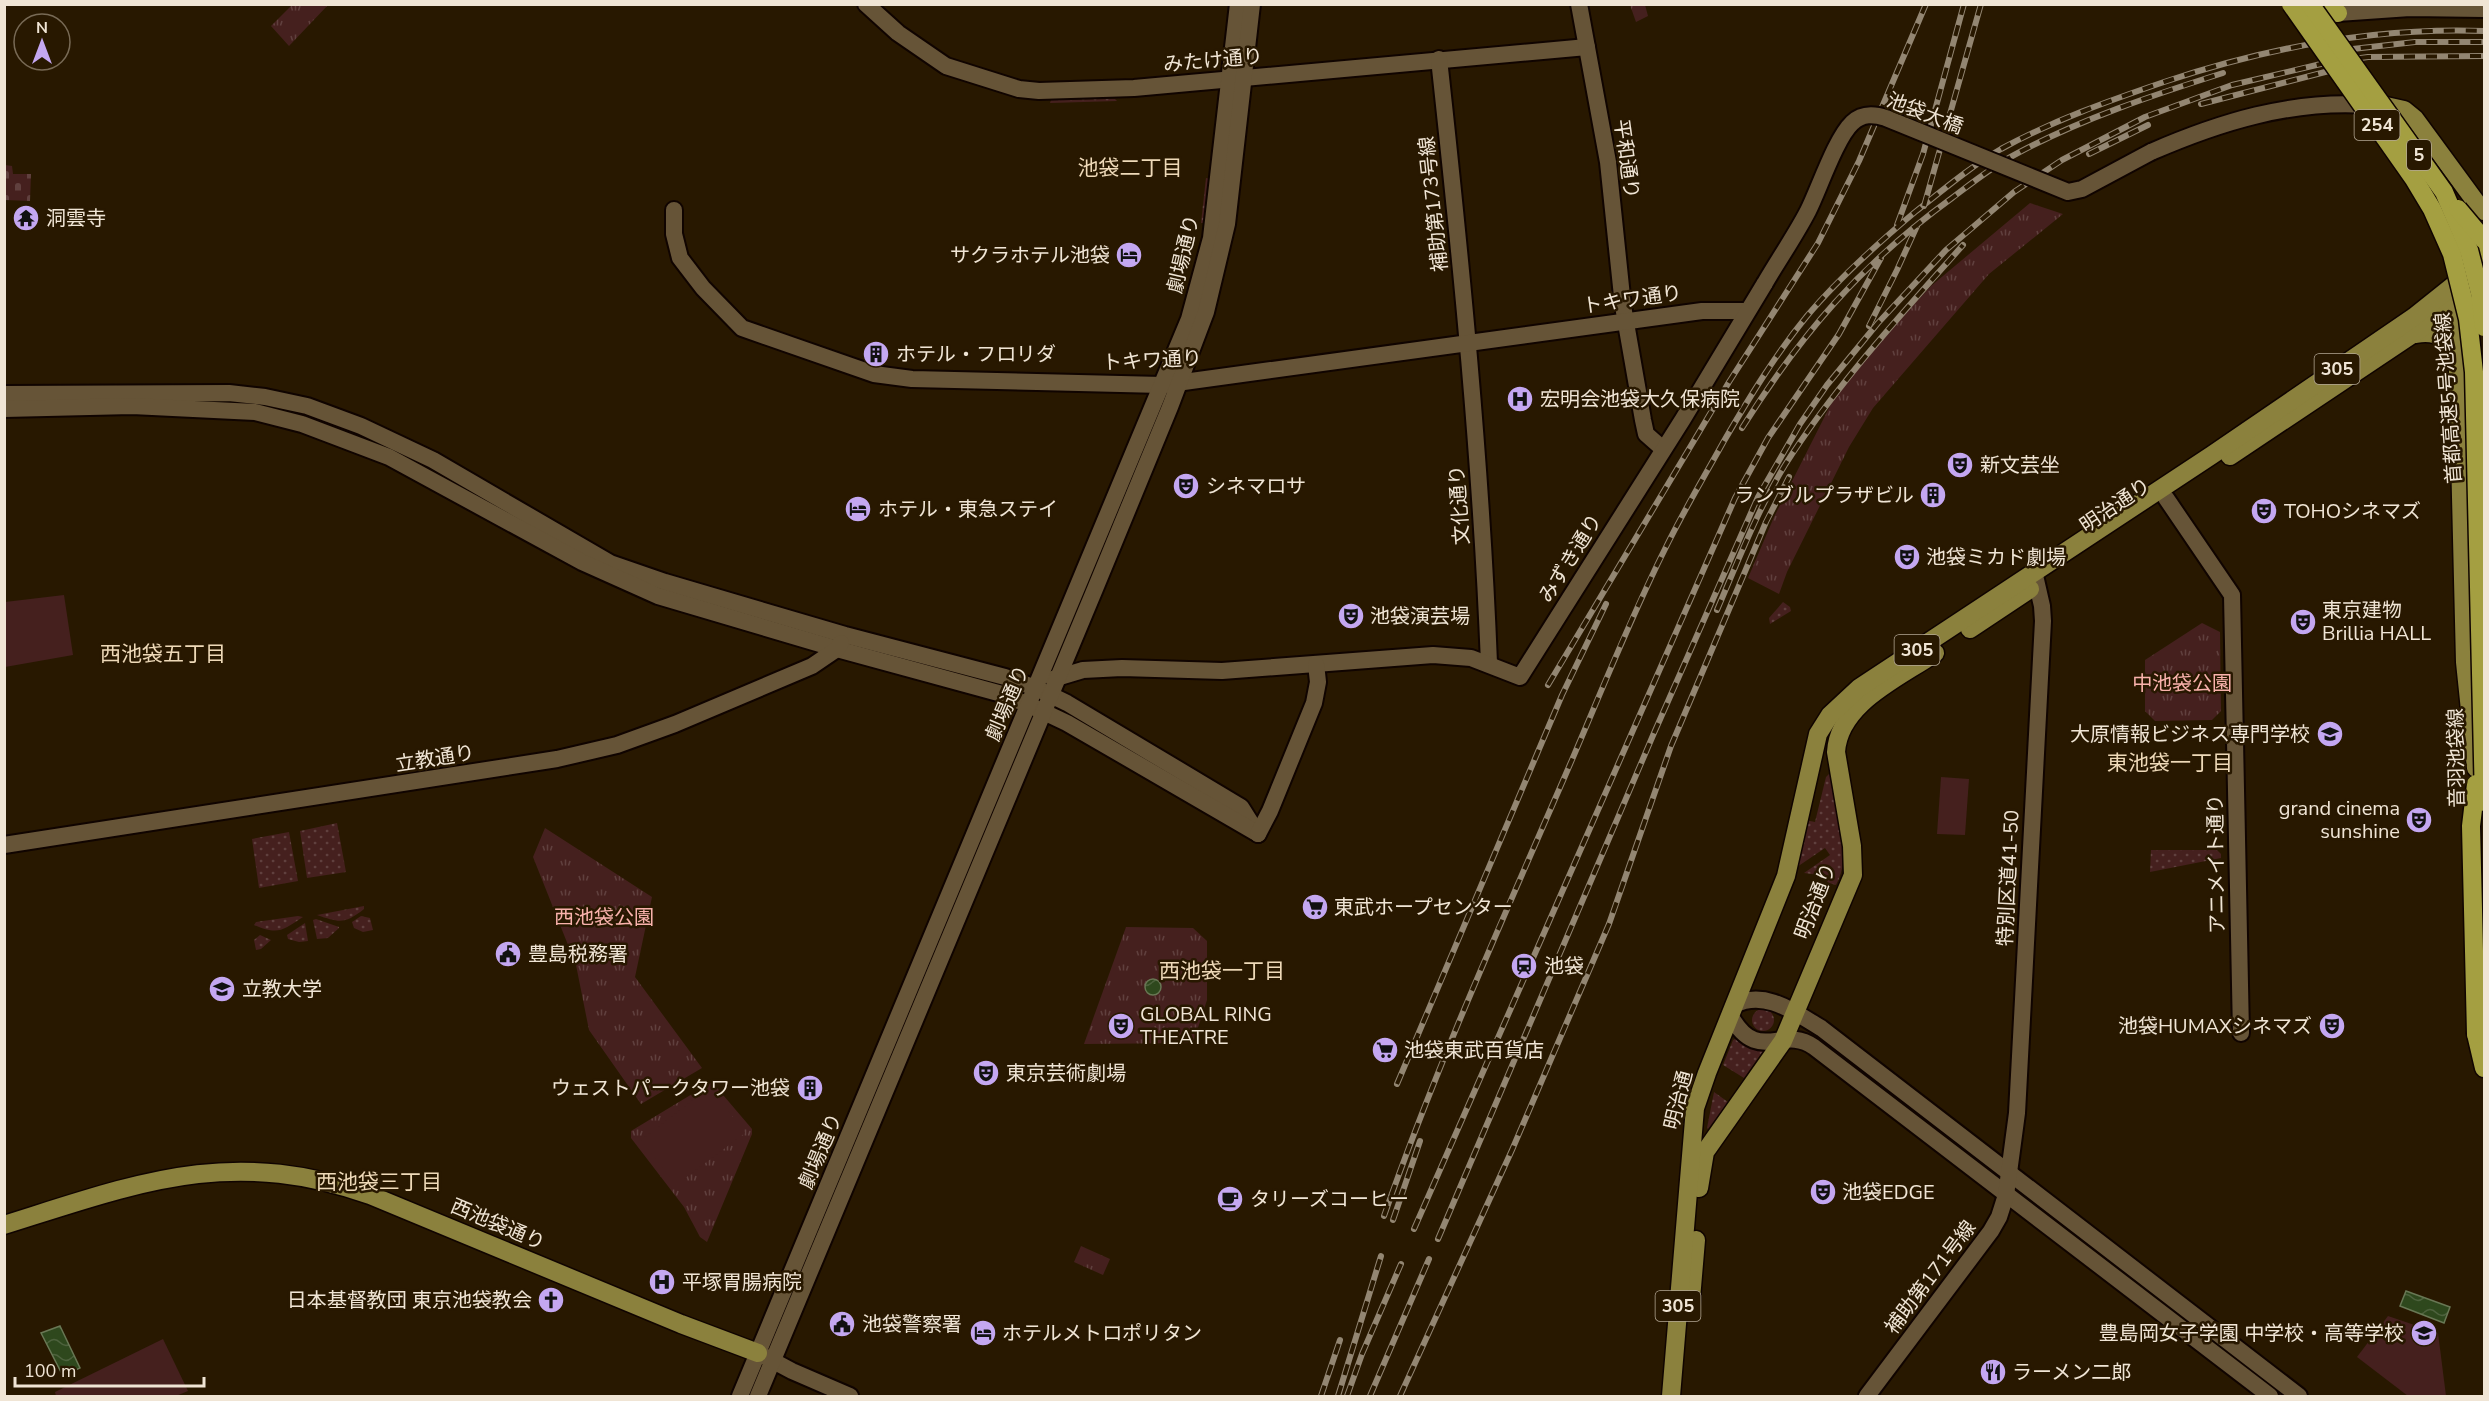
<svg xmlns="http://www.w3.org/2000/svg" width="2489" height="1401" font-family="'Nunito Sans','Noto Sans JP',sans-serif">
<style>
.grass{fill:url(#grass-dots)}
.cemetery{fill:url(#cemetery-stones)}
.park{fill:url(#park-tufts)}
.pitch{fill:#45201e}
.water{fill:url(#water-waves);stroke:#687754;stroke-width:1.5}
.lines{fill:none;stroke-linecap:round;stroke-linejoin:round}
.minor-casing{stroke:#100400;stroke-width:20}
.major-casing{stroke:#100400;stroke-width:21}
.highway-casing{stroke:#100400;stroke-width:21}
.minor{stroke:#665437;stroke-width:16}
.major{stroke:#8b813d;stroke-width:18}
.highway{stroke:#a49f41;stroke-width:18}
.rail-casing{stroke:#938672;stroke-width:6}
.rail{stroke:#281800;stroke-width:4;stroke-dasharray:11;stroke-linecap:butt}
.minor-bridge-casing{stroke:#100400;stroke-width:20;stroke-linecap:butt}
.highway-bridge-casing{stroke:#100400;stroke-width:21;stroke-linecap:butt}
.minor-bridge{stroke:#665437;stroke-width:16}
.highway-bridge{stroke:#a49f41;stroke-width:18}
.labels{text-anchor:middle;stroke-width:5;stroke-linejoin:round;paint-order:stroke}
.shield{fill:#281800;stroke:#b4a895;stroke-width:1.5}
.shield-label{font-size:18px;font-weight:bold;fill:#f0e5d5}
.street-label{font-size:20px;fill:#f0e5d5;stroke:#281800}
.poi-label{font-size:20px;fill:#f0e5d5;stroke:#281800;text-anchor:start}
.park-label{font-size:20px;fill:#f9b2ac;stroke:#281800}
.neighbourhood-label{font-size:21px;fill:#eed9b8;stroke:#281800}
</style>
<defs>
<pattern id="grass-dots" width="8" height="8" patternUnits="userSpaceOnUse" patternTransform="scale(1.5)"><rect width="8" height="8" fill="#45201e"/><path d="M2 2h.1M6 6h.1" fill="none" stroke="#60403e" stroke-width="1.8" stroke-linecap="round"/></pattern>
<pattern id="cemetery-stones" width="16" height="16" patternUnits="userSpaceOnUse" patternTransform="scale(1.5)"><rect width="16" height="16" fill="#45201e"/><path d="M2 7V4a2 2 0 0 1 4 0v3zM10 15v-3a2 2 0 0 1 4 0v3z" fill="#60403e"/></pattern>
<pattern id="park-tufts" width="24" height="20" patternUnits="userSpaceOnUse" patternTransform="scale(1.5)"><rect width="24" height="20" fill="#45201e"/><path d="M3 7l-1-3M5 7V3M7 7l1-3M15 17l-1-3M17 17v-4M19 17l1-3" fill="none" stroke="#60403e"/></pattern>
<pattern id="water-waves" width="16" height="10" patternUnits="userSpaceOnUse" patternTransform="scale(1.5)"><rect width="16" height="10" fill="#2e481d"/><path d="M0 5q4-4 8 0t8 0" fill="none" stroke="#4d623d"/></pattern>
</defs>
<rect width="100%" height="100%" fill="#281800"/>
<!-- grass -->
<g class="grass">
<path d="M1115 99 1117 101 1050 103 1051 100Z"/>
<path d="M1206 178 1211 179 1205 223H1201Z"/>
<path d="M1783 602 1790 607 1791 611 1770 624 1769 618Z"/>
<path d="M1829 774 1832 776C1837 808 1853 856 1836 885L1829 883 1819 875 1804 873 1830 855 1825 848 1797 867 1805 820 1815 822 1826 777Z"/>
<path d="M337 823 346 872 307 878 300 831Z"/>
<path d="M289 832 298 881 259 888 252 839Z"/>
<path d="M2151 850H2217L2221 854V858L2150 872Z"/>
<path d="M364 906V909C345 924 340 923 317 915Z"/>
<path d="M298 916 303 917C282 931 278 935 254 925L256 922Z"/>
<path d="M361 916 370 918 373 930 363 932 354 928 352 922Z"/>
<path d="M316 919 339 927V928L328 938 317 939 313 920Z"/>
<path d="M305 923 308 941 299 942 288 939 287 935Z"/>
<path d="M260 935 271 940 261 949 256 950 254 940Z"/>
<circle cx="1763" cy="1020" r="11"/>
<path d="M1735 1039 1752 1049 1763 1051 1744 1078 1723 1065 1733 1040Z"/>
<path d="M1714 1092 1728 1102 1708 1129 1707 1128Z"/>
</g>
<!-- cemetery -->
<path class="cemetery" d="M5 165 12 166 13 174H31L30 201 5 200Z"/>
<!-- park -->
<g class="park">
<path d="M292 5H328L289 46 271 26Z"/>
<path d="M1630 5H1645L1648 16 1636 22Z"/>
<path d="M2030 203 2063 214 1989 274 1873 408 1849 447 1787 572 1779 594 1748 578 1774 517 1831 404 1866 356 1931 286Z"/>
<path d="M2202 623 2220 632 2221 711 2212 720 2155 721 2145 711V660Z"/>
<path d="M545 828 652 897 635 977 702 1068 641 1104 589 1030 576 965 533 857Z"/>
<path d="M1126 927 1193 928 1207 941V1000L1193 1043 1084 1044Z"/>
<path d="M712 1082 752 1129V1134L707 1242 700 1237 684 1207 631 1138V1131Z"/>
<path d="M1081 1246 1110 1259 1103 1275 1074 1262Z"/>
</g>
<!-- pitch -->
<g class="pitch">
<path d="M64 595 73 655 5 667V602Z"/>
<path d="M1941 777 1969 779 1965 835 1937 834Z"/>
<path d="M710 1087 745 1133 676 1185 641 1140Z"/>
<path d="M2388 1316 2438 1333 2446 1396H2408L2357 1357Z"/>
<path d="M163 1339 188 1391 176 1396H56L55 1392Z"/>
</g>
<!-- water -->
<g class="water">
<circle cx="1153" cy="987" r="8"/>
<path d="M2406 1291 2450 1307 2444 1323 2400 1306Z"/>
<path d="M60 1326 80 1368 63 1376 41 1333Z"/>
</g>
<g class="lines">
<defs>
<g id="minor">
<path d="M866 4 898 33 946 66 1019 89 1039 91 1134 88 1587 47"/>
<path d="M1579 4 1608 162 1623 306 1643 420 1646 434 1663 449"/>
<path d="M2338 13 2410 8 2484 9"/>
<path d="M1439 59C1461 260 1481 461 1489 663"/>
<path d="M2151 152C2220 122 2291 100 2367 105"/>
<path d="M674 210V234L680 258 703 288 742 328 874 374 912 379 1162 385 1702 311H1747"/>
<path d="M4 394 229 393 265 397 307 406 361 426 433 460 610 563 665 582 845 635 1005 677 1036 688 1067 703 1241 807 1258 834"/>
<path d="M4 409 132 406 255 412 302 424 389 457 582 562 658 596 837 649 1002 694 1029 705 1067 723 1255 832"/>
<path d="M2166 498 2232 595 2241 1033"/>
<path d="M1053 679 1083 670 1122 668 1222 671 1433 655 1471 658 1520 677 1683 419 1765 283"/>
<path d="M1258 834 1270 811 1314 703 1318 682 1316 664"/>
<path d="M4 845 557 759 617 745 675 724 812 666 837 649 841 643"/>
<path d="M1734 1005C1765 989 1794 1012 1821 1028L2299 1396"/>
<path d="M1730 1015C1758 1066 1782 1024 1814 1047L2270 1396"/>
<path d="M764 1356 792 1371 850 1396"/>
<path d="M740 1396 1189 319 1211 238 1238 4"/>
<path d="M758 1396 1095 589 1170 407 1206 312 1227 224 1252 4"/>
<path d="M1867 1396 1991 1231 1999 1217 2006 1195 2017 1113 2043 621 2042 606 2034 571"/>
</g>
<g id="major">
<path d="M2386 106 2404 110 2415 119 2481 209 2484 211"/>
<path d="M2458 299 2457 331 2465 662 2476 768"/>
<path d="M2416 334C2436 330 2450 338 2457 356"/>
<path d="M2230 456 2474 293"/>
<path d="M1970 629 2030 589"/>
<path d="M2482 896 2484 1001"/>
<path d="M1699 1188 1705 1152 1783 1041 1853 875 1852 846 1836 752C1839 703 1899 678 1935 653"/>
<path d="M4 1225C138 1183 230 1146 370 1195L681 1324 758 1353"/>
<path d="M1690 1311 1696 1240"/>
<path d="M1671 1396 1695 1108 1707 1073 1786 876 1818 734 1830 715 1859 688 2212 455 2414 317 2469 273"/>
</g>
<g id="highway">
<path d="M2304 9 2338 13"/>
<path d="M2468 228 2484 255"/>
<path d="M2476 1034 2484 1068"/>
</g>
</defs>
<!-- minor casing -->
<use href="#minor" class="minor-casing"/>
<!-- major casing -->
<use href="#major" class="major-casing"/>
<!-- highway casing -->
<use href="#highway" class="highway-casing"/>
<!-- minor -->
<use href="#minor" class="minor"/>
<!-- major -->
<use href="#major" class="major"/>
<!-- highway -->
<use href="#highway" class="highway"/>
<defs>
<g id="rail">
<path d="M2317 53 2415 42H2484"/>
<path d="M2201 104 2329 71"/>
<path d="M2089 154 2148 125"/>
<path d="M1924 206 1981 4"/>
<path d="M1897 225 1923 154 1964 4"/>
<path d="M1869 326 1897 270 1917 226"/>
<path d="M1742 428C1801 334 1861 264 1952 198 1972 183 1993 166 2016 154 2081 119 2153 95 2223 73"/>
<path d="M1717 610C1738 561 1757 511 1785 465 1836 385 1900 316 1963 245"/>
<path d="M1548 685 1729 382 1818 243 1859 161 1926 4"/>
<path d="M1397 1084 1562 695 1606 604"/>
<path d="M1384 1216C1436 1067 1502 921 1565 776 1598 700 1628 623 1665 549 1683 512 1704 477 1724 441 1749 398 1775 355 1807 316 1839 278 1877 244 1915 212 1943 190 1970 167 2001 149 2052 121 2108 101 2164 82 2266 48 2376 27 2484 31"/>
<path d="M1393 1220 1420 1141"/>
<path d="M1414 1229 1735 498 1768 438 1839 334 1881 258"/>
<path d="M1438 1239 1654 733 1758 497 1800 424 1827 385 1878 323 1946 250 2014 192 2062 160 2145 117 2232 85 2325 63 2368 57 2484 56"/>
<path d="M1321 1396 1340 1340"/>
<path d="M1338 1396 1381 1256"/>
<path d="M1347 1396 1362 1354 1401 1264"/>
<path d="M1370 1396 1429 1259"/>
<path d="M1400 1396 1512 1150 1609 924 1671 746 1766 522 1789 477"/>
</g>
</defs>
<!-- rail casing -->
<use href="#rail" class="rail-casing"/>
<!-- rail -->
<use href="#rail" class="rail"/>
<defs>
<path id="minor-bridge" d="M1765 283C1779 259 1795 236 1808 211 1819 189 1836 138 1852 123 1862 113 1874 114 1886 118L2068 192 2082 189 2151 152"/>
<g id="highway-bridge">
<path d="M2291 4 2414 179 2432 209 2452 254 2468 319 2474 372 2484 802"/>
<path d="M2310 4 2444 192 2469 250 2480 293 2484 327"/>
<path d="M2458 209 2484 240"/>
<path d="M2476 1034 2471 826 2476 784"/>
</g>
</defs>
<!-- minor-bridge casing -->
<use href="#minor-bridge" class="minor-bridge-casing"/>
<!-- highway-bridge casing -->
<use href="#highway-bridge" class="highway-bridge-casing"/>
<!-- minor-bridge -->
<use href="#minor-bridge" class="minor-bridge"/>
<!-- highway-bridge -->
<use href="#highway-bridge" class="highway-bridge"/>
</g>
<!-- icons -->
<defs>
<symbol id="temple-disc" viewBox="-11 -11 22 22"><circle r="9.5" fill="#c4a7f1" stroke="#281800"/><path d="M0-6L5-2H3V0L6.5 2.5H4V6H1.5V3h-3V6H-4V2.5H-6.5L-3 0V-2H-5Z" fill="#111"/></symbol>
<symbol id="hotel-disc" viewBox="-11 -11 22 22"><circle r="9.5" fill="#c4a7f1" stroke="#281800"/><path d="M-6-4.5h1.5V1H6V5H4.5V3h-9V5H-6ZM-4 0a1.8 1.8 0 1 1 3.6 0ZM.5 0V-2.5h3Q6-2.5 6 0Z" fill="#111"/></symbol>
<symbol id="building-disc" viewBox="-11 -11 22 22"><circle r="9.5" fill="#c4a7f1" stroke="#281800"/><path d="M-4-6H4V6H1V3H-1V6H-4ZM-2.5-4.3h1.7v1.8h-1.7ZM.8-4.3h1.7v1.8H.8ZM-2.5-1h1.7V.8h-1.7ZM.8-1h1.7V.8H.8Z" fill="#111"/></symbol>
<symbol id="hospital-disc" viewBox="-11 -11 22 22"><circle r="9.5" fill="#c4a7f1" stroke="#281800"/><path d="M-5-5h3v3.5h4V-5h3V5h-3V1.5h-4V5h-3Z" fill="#111"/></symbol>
<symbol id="theatre-disc" viewBox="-11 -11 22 22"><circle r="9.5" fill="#c4a7f1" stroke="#281800"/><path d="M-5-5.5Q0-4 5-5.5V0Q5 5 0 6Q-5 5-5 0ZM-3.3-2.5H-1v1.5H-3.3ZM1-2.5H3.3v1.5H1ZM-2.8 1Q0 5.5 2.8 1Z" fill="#111"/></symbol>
<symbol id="university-disc" viewBox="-11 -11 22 22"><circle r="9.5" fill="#c4a7f1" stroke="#281800"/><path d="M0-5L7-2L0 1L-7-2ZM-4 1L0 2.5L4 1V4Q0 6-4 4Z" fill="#111"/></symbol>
<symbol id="supermarket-disc" viewBox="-11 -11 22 22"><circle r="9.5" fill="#c4a7f1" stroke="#281800"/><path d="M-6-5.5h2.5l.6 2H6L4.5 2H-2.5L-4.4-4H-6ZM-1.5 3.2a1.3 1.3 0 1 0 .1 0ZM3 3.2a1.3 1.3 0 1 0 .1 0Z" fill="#111"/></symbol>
<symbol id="civic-disc" viewBox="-11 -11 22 22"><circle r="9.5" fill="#c4a7f1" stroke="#281800"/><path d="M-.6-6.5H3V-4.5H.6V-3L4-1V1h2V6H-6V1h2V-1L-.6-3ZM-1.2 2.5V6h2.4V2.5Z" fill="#111"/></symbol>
<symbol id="station-disc" viewBox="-11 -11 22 22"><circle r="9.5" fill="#c4a7f1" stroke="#281800"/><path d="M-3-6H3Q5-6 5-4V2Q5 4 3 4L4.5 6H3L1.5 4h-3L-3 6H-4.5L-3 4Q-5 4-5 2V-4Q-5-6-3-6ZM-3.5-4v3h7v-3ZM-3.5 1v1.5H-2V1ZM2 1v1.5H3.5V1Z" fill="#111"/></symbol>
<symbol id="cafe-disc" viewBox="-11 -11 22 22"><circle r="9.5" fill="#c4a7f1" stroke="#281800"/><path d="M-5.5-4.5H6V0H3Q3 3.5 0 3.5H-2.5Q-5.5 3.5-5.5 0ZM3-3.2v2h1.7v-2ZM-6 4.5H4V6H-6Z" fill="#111"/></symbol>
<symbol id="church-disc" viewBox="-11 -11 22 22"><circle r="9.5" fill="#c4a7f1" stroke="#281800"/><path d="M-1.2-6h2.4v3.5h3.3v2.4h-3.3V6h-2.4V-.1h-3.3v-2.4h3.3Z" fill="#111"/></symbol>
<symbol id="school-disc" viewBox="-11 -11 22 22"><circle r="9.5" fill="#c4a7f1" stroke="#281800"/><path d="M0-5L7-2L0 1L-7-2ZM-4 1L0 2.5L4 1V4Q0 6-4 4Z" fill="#111"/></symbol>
<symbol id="restaurant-disc" viewBox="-11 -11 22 22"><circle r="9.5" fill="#c4a7f1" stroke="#281800"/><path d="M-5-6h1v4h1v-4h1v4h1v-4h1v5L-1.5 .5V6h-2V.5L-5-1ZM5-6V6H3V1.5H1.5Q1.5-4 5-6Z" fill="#111"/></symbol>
</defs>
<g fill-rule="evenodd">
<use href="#temple-disc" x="11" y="203" width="30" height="30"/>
<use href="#hotel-disc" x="1114" y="240" width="30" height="30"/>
<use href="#building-disc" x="861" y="339" width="30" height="30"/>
<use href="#hospital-disc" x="1505" y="384" width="30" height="30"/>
<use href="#theatre-disc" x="1945" y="450" width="30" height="30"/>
<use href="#theatre-disc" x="1171" y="471" width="30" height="30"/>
<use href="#building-disc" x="1918" y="480" width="30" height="30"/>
<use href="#hotel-disc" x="843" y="494" width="30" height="30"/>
<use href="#theatre-disc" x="2249" y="496" width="30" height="30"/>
<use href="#theatre-disc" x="1892" y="542" width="30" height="30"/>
<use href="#theatre-disc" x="1336" y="601" width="30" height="30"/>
<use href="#theatre-disc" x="2288" y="607" width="30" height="30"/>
<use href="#university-disc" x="2315" y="719" width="30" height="30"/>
<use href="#theatre-disc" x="2404" y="805" width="30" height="30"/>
<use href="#supermarket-disc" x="1300" y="892" width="30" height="30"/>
<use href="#civic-disc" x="493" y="939" width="30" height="30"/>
<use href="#station-disc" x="1509" y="951" width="30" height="30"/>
<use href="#university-disc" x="207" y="974" width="30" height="30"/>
<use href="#theatre-disc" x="1106" y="1011" width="30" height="30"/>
<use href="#theatre-disc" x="2317" y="1011" width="30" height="30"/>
<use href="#supermarket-disc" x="1370" y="1035" width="30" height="30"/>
<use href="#theatre-disc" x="971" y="1058" width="30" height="30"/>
<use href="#building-disc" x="795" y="1073" width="30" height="30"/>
<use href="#theatre-disc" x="1808" y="1177" width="30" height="30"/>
<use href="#cafe-disc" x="1215" y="1184" width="30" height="30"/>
<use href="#hospital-disc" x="647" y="1267" width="30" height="30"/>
<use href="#church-disc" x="536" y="1285" width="30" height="30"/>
<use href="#civic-disc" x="827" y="1309" width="30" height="30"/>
<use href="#hotel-disc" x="968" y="1318" width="30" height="30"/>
<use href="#school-disc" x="2409" y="1318" width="30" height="30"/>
<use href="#restaurant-disc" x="1978" y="1357" width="30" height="30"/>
</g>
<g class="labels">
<!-- shield labels -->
<g class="shield">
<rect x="2354.5" y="110" width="45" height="30" rx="4.5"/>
<rect x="2407" y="140" width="24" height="30" rx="4.5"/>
<rect x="2314.5" y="354" width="45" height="30" rx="4.5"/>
<rect x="1894.5" y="635" width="45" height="30" rx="4.5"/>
<rect x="1655.5" y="1291" width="45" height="30" rx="4.5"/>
</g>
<g class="shield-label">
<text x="2377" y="131">254</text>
<text x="2419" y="161">5</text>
<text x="2337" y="375">305</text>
<text x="1917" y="656">305</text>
<text x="1678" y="1312">305</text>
</g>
<!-- street labels -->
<g class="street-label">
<text transform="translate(1213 60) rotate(-5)" y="7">みたけ通り</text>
<text transform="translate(1925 113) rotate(21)" y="7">池袋大橋</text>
<text transform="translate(1627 159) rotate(82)" y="7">平和通り</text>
<text transform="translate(1433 204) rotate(-96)" y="7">補助第173号線</text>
<text transform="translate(1183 254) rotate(-77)" y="7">劇場通り</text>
<text transform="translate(1632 299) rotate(-8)" y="7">トキワ通り</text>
<text transform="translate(1152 360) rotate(-3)" y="7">トキワ通り</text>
<text transform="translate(2448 398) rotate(-94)" y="7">首都高速5号池袋線</text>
<text transform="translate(1459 505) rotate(-94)" y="7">文化通り</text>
<text transform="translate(2115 505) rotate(-34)" y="7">明治通り</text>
<text transform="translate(1570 558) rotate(-58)" y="7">みずき通り</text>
<text transform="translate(1007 703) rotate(-67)" y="7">劇場通り</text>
<text transform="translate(435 758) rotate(-9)" y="7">立教通り</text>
<text transform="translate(2456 758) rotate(-91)" y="7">音羽池袋線</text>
<text transform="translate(2216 864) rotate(-91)" y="7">アニメイト通り</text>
<text transform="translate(2008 878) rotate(-87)" y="7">特別区道41-50</text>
<text transform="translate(1815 901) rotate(-69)" y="7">明治通り</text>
<text transform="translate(1678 1100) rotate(-76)" y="7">明治通</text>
<text transform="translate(820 1151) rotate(-67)" y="7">劇場通り</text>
<text transform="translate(498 1224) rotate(23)" y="7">西池袋通り</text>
<text transform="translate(1930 1277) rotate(-53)" y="7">補助第171号線</text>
</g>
<!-- poi labels -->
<g class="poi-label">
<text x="46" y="225">洞雲寺</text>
<text x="1110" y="262" text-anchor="end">サクラホテル池袋</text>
<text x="896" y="361">ホテル・フロリダ</text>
<text x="1540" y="406">宏明会池袋大久保病院</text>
<text x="1980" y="472">新文芸坐</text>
<text x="1206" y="493">シネマロサ</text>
<text x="1914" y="502" text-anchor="end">ランブルプラザビル</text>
<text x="878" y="516">ホテル・東急ステイ</text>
<text x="2284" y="518">TOHOシネマズ</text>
<text x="1926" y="564">池袋ミカド劇場</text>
<text x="2322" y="617">東京建物<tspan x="2322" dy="23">Brillia HALL</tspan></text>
<text x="1370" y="623">池袋演芸場</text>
<text x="2310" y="741" text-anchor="end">大原情報ビジネス専門学校</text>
<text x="2400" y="815" text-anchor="end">grand cinema<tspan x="2400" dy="23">sunshine</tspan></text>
<text x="1334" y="914">東武ホープセンター</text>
<text x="528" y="961">豊島税務署</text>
<text x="1544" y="973">池袋</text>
<text x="242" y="996">立教大学</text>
<text x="1140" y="1021">GLOBAL RING<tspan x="1140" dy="23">THEATRE</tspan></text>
<text x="2312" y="1033" text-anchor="end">池袋HUMAXシネマズ</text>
<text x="1404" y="1057">池袋東武百貨店</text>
<text x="1006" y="1080">東京芸術劇場</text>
<text x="790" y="1095" text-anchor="end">ウェストパークタワー池袋</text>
<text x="1842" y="1199">池袋EDGE</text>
<text x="1250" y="1206">タリーズコーヒー</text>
<text x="682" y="1289">平塚胃腸病院</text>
<text x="532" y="1307" text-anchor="end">日本基督教団 東京池袋教会</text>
<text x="862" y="1331">池袋警察署</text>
<text x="1002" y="1340">ホテルメトロポリタン</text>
<text x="2404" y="1340" text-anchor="end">豊島岡女子学園 中学校・高等学校</text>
<text x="2012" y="1379">ラーメン二郎</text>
</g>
<!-- park labels -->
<g class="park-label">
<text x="2182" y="690">中池袋公園</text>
<text x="604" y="924">西池袋公園</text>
</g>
<!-- neighbourhood labels -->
<g class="neighbourhood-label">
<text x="1130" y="175">池袋二丁目</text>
<text x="163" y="661">西池袋五丁目</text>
<text x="2170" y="770">東池袋一丁目</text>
<text x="1222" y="978">西池袋一丁目</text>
<text x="379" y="1189">西池袋三丁目</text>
</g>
</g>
<!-- border -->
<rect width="2489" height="1401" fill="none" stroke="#f0e5d5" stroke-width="12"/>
<!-- north arrow -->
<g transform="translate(42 42)"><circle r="28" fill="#281800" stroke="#786a55" stroke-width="1.5"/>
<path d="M0-4.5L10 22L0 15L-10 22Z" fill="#c4a7f1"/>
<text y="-9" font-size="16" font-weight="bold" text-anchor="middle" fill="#f0e5d5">N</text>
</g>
<!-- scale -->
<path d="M15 1377v9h189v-9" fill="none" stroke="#f0e5d5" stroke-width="3"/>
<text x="24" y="1377" font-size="18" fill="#f0e5d5" stroke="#281800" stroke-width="4.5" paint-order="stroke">100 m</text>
</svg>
